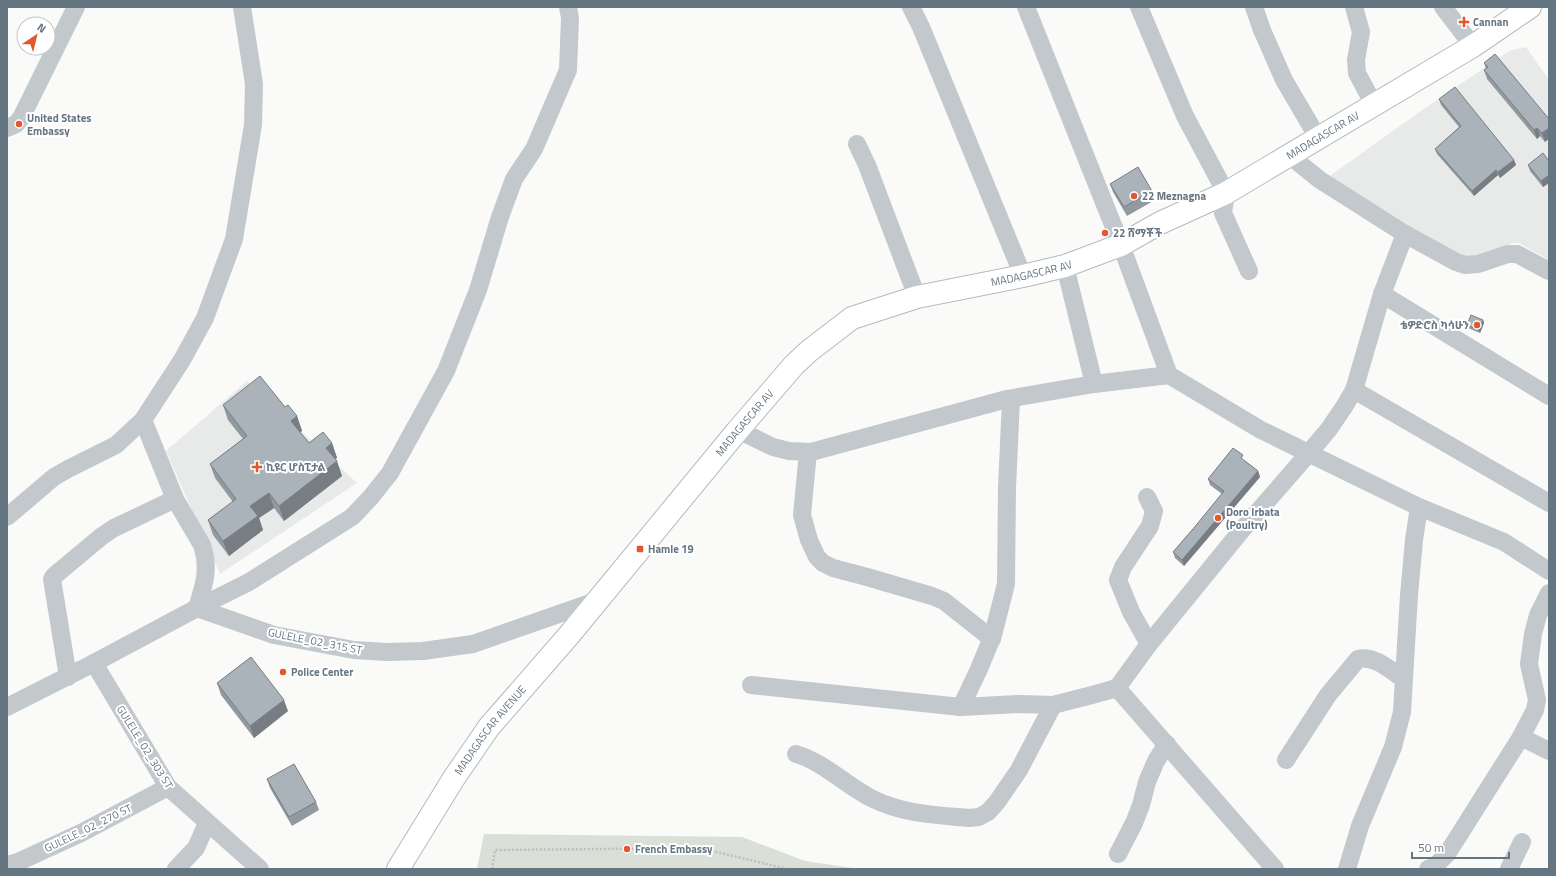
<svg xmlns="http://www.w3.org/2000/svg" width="1556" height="876" font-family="'Titillium Web','Noto Sans Ethiopic',sans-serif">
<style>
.built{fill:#e8e9e9}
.green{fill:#dadfd7}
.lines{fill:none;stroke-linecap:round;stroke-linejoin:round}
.major-casing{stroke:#b5babe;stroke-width:24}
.path{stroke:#bbbfc2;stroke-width:2.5;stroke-dasharray:2 2;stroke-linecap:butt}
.minor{stroke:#c3c8cc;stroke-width:18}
.major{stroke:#fff;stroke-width:22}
.wall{fill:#929a9f}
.shaded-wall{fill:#777d82}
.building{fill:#aab3b9;stroke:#777d82}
.poi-dot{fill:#e4572e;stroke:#fff;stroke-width:1.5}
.labels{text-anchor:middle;stroke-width:4;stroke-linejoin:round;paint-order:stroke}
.poi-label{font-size:11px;font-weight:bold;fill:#657683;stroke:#fff;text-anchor:start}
.street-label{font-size:11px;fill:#657683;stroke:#fff}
</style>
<rect width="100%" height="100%" fill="#fafaf8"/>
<!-- built -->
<g class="built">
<path d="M1526 47 1549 80V260L1519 243H1513L1471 260 1451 253 1327 178 1418 113 1509 51Z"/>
<path d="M247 381 357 483 220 574 166 451Z"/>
</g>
<!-- green -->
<path class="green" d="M484 834 742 837 805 861 859 869H477Z"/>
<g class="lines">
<defs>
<g id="major">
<path id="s1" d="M398 869 454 778 489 727 570 634 738 430 794 365 809 351 852 318 917 297 1023 276 1065 266 1121 245 1160 223 1226 193 1473 46 1530 7"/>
</g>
</defs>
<!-- major casing -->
<use href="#major" class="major-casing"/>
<!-- path -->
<path class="path" d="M492 869 495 850 700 848 787 869"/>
<!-- minor -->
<g class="minor">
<path d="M911 7 921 27 1023 276"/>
<path d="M1026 7 1121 245 1169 375 1261 430 1419 507 1504 542 1549 571"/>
<path d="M1139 7 1185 116 1226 193 1223 213 1249 271"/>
<path d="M1254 7 1262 30 1284 80 1318 138"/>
<path d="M1354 7 1361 32 1356 60 1357 73 1374 105"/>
<path d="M1443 7 1473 46"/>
<path d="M7 128 16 124 21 118 76 7"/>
<path d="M857 144 867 165 917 297"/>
<path d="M1289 155 1320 180 1405 234 1456 262 1465 265 1478 264 1508 254H1517L1549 271"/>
<path d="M1065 266 1094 384"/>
<path d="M1382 294 1549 396"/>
<path d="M1354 390 1549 503"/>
<path d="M143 420 175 499 202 545C210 569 204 585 197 608"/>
<path d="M738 430 773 447 789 451 811 452 1007 399 1094 384 1169 375"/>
<path d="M808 452 802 515 809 540 817 557 823 563 833 568 867 577 932 596 944 601 992 639"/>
<path d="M1147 497 1154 511 1150 526 1123 567 1118 580 1131 612 1149 644"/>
<path d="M7 517 54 477 68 469 116 445 143 420 182 360 205 318 234 239 253 125 254 84 242 7"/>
<path d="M197 608 274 635 354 650 387 652 423 651 473 644 596 601"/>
<path d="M94 663 168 787 260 869"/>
<path d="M68 677 52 579 54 576 102 536 114 528 175 499"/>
<path d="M751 685 961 707 1020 704 1053 705 1092 695 1117 688 1275 869"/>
<path d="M1117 688 1149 644 1241 531 1308 454 1329 429 1344 407 1354 390 1382 294 1405 234"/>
<path d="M7 707 94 663 197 608 249 582 352 517 371 497 390 473 446 371 478 290 500 217 514 179 534 149 568 70 570 18 568 7"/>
<path d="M961 707 979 669 993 635 1006 584 1007 488 1011 399"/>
<path d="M1521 737 1549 751"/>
<path d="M796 754C826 763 846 786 873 799 903 814 936 815 969 818L979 817 988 812 997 802 1019 770 1053 705"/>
<path d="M1286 760 1328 695 1358 659C1375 655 1391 671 1404 679"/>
<path d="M1118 854 1134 823 1141 805 1147 782 1156 761 1167 744"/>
<path d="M7 865 18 862 81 833 168 787"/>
<path d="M176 869 196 848 207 823"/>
<path d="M1347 869 1360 826 1393 747 1402 712 1409 595 1414 540 1419 507"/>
<path d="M1428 869 1435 866 1447 854 1521 737 1535 710 1537 700 1529 664 1533 634 1538 615 1549 593"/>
<path d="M1509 869 1522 842"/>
</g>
<!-- major -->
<use href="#major" class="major"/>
</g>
<!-- wall -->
<g class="wall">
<path d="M1484 63 1549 119 1545 142 1540 136 1537 139 1487 79 1484 70 1486 69Z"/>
<path d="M1439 99 1514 160 1516 165 1500 178 1498 175 1474 196 1437 154 1435 149 1459 127 1441 105Z"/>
<path d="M1549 161V183L1543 187 1530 171 1528 165Z"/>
<path d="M1110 184 1152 191 1155 200 1127 216 1113 192Z"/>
<path d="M1483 320 1484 323 1480 333 1468 328 1467 325Z"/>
<path d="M223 405 285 407 297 416 302 431 300 432 309 443H332L337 458 335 459 342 476 284 521 274 508 259 518 263 530 229 556 213 535 208 520 233 502 215 478 210 464 243 439 228 420Z"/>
<path d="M1245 461 1258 471 1260 477 1184 566 1175 558 1173 552 1193 529 1222 494 1210 485 1208 479Z"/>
<path d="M217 683 288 711 254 738 221 695Z"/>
<path d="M267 779 316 802 319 810 292 826 270 788Z"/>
</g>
<!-- shaded-wall -->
<g class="shaded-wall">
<path d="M1537 128 1540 136 1537 139 1534 130Z"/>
<path d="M1549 128V139L1545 142 1542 133Z"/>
<path d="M1514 160 1516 165 1500 178 1498 172Z"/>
<path d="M1496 170 1498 175 1474 196 1472 191Z"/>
<path d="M1549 175V183L1543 187 1541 181Z"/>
<path d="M1483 320 1484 323 1480 333 1479 330Z"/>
<path d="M297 416 302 431 296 436 291 421Z"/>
<path d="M332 443 337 458 331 462 326 448Z"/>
<path d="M337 461 342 476 284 521 279 506Z"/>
<path d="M1258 471 1260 477 1184 566 1182 560Z"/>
<path d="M269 493 274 508 259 518 263 530 229 556 223 541 250 506Z"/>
<path d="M284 700 288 711 254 738 250 726Z"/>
</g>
<!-- building -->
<g class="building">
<path d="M1495 54 1549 119V128L1542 133 1537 128 1534 130 1484 70 1488 67 1484 63Z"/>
<path d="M1455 87 1514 160 1498 172 1496 170 1472 191 1435 149 1461 126 1439 99Z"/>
<path d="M1543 153 1549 161V175L1541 181 1528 165Z"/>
<path d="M1138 167 1152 191 1124 207 1110 184Z"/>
<path d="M1471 315 1483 320 1479 330 1467 325Z"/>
<path d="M260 376 285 407 288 405 297 416 291 421 309 443 323 432 332 443 326 448 337 461 279 506 269 493 250 506 258 516 223 541 208 520 236 499 210 464 247 436 223 405Z"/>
<path d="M1233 448 1243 455 1241 458 1258 471 1182 560 1173 552 1193 529 1224 491 1208 479Z"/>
<path d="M251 657 284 700 250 726 217 683Z"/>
<path d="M294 764 316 802 289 817 267 779Z"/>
</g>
<!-- markers -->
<g class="poi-dot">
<path d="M1462 16h4v4h4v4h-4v4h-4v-4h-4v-4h4z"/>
<circle cx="19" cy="124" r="4"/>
<circle cx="1134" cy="196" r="4"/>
<circle cx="1105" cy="233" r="4"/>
<circle cx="1477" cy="325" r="4"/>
<path d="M255 461h4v4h4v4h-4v4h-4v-4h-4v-4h4z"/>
<circle cx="1218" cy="518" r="4"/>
<rect x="636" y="545" width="8" height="8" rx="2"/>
<circle cx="283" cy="672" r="4"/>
<circle cx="627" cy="849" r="4"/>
</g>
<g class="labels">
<!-- poi labels -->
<g class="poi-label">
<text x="1473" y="26">Cannan</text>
<text x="27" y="122">United States<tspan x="27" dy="13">Embassy</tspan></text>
<text x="1142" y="200">22 Meznagna</text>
<text x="1113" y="237">22 ሸማቾች</text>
<text x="1469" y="329" text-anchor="end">ቴዎድሮስ ካሳሁን</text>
<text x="266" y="471">ኪዩር ሆስፒታል</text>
<text x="1226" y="516">Doro Irbata<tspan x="1226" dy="13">(Poultry)</tspan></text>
<text x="648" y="553">Hamle 19</text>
<text x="291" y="676">Police Center</text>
<text x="635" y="853">French Embassy</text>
</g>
<!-- street labels -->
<g class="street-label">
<text dy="4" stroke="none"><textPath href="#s1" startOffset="1226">MADAGASCAR AV</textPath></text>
<text dy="4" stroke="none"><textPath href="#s1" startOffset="902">MADAGASCAR AV</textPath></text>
<text dy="4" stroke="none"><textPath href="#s1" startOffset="566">MADAGASCAR AV</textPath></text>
<text transform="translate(315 641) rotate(11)" y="4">GULELE_02_315 ST</text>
<text dy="4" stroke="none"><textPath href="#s1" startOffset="167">MADAGASCAR AVENUE</textPath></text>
<text transform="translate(145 747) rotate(58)" y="4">GULELE_02_303 ST</text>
<text transform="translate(88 828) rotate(-26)" y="4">GULELE_02_270 ST</text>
</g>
</g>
<!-- border -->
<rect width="1556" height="876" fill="none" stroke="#657683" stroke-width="16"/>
<!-- north arrow -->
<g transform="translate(36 36) rotate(35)"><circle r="19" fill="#ffffff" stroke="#c1c8cd"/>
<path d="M0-3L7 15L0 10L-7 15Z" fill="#e4572e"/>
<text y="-6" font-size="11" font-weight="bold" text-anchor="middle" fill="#657683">N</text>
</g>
<!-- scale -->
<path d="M1412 852v6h97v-6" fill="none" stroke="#657683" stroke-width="2"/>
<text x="1418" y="852" font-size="12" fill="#657683" stroke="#ffffff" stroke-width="3" paint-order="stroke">50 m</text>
</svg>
